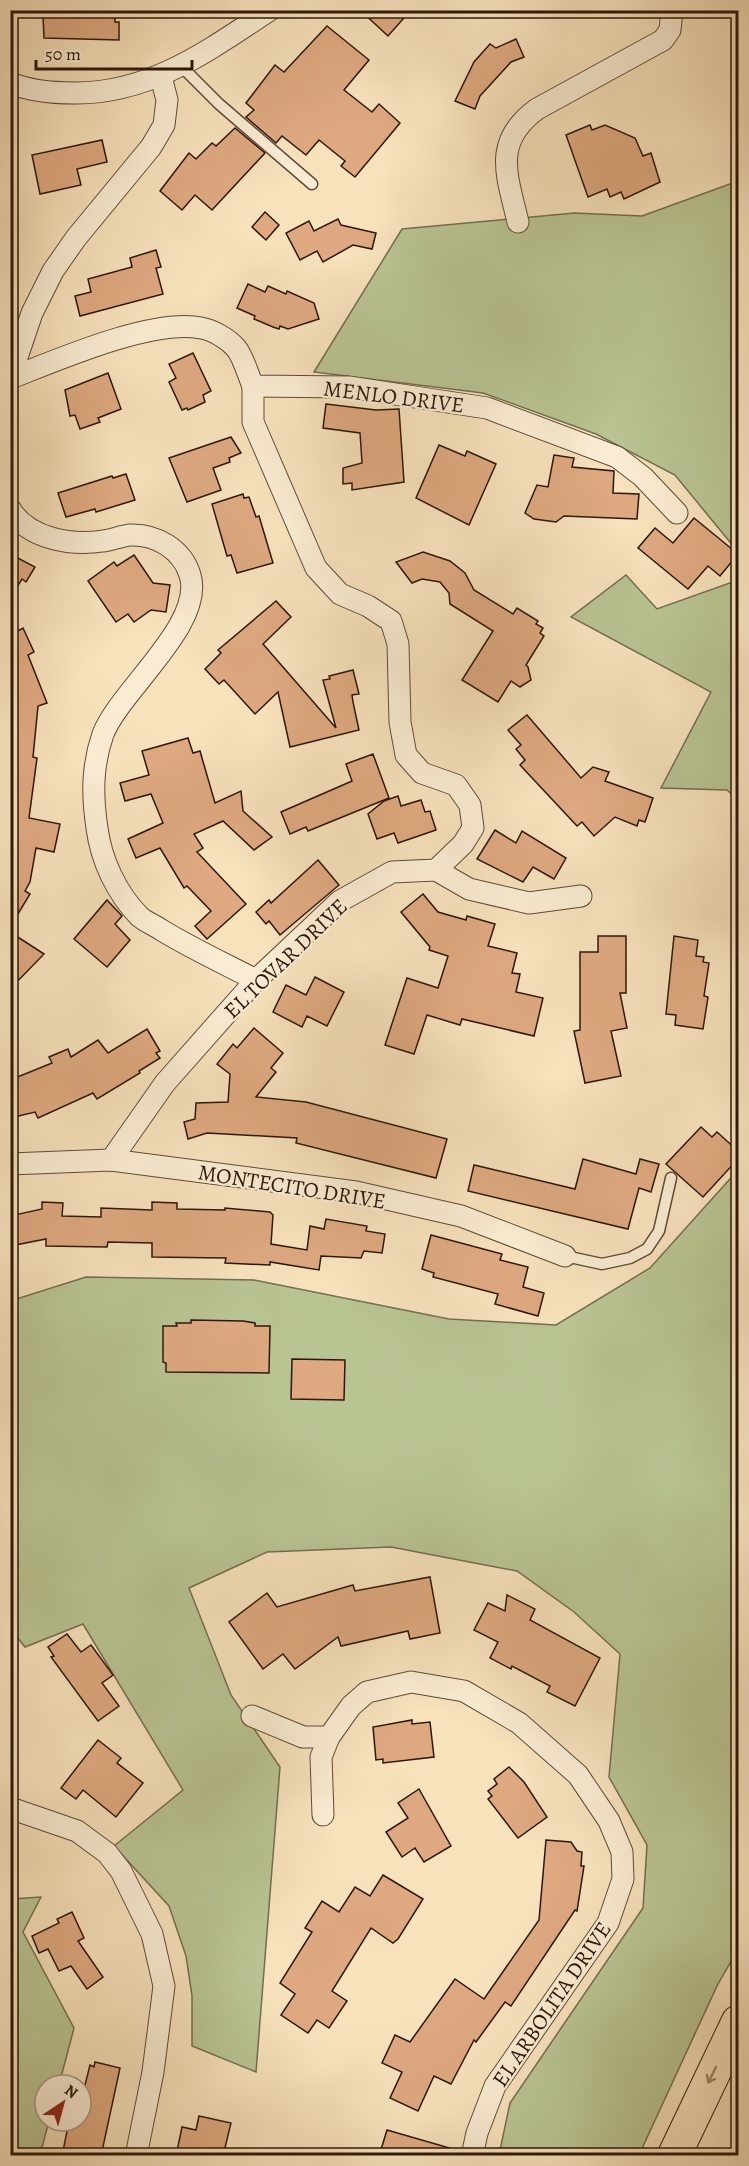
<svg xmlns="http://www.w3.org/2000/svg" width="749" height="2166" font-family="Alegreya,serif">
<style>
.green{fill:#b9c493;stroke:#736e4e;stroke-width:1.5}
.building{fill:#dea980;stroke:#2d1708;stroke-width:1.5}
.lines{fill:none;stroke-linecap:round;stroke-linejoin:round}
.service-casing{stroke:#604a35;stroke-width:13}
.minor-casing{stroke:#604a35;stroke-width:23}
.motorway-casing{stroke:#2d1708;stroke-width:35}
.service{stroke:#faecd3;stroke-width:10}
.minor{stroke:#faecd3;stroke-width:21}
.motorway{stroke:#f7e2bc;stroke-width:33}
.oneway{stroke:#9c876b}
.labels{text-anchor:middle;stroke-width:4.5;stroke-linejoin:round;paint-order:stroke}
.street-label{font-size:22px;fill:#2d1708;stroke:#faecd3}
</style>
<rect width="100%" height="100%" fill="#f7e2bc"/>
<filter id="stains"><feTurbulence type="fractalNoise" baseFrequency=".00333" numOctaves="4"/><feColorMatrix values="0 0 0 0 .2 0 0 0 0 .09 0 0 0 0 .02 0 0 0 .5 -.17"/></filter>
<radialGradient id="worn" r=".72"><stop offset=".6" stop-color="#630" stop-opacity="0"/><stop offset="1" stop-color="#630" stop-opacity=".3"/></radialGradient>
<!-- green -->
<g class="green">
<path d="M738 181V552L675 475 596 434 483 393 314 372 402 229 574 213 642 216Z"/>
<path d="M626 575 657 609 738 580V800L727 790 661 788 711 692 571 617Z"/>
<path d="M738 1170V1949L717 1986 639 2155H499L510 2103 643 1908 647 1845 609 1777 620 1654 574 1612 517 1571 391 1547 267 1552 189 1588 231 1695 280 1767 256 2072 192 2046V1996L186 1956 169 1906 114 1846 183 1790 83 1624 25 1647 11 1630 10 1301 86 1277 254 1280 449 1319 556 1325 650 1268Z"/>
<path d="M41 1897 23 1932 74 2028 59 2085H45V2121H49L40 2155H11V1899Z"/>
</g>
<!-- building -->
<g class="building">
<path d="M55 10H115V22H119V40L44 38 43 16H55Z"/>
<path d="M360 10H411L388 36Z"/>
<path d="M327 26 369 60 344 90 372 112 379 104 400 123 355 177 341 166 345 161 319 140 306 155 282 136 276 143 246 117 254 110 246 103 275 65 284 72Z"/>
<path d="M516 39 524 57 511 62 480 96 475 109 455 101 474 62 490 44 496 48Z"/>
<path d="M590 125 592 130 605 125 635 138 643 156 651 153 660 182 624 199 621 192 610 197 607 189 588 197 566 135Z"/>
<path d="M235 128 265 153 212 210 195 195 182 210 160 191 189 153 196 159 212 143 216 146Z"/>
<path d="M102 140 107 162 77 169 81 185 40 194 32 155Z"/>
<path d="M265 212 279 225 266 240 252 227Z"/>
<path d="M338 219 341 225 376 233 372 249 353 245 323 262 317 251 300 260 286 233 309 221 314 231Z"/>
<path d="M156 250 161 267 156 268 163 294 80 316 75 296 91 292 88 279 132 267 130 258Z"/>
<path d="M248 284 265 292 268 286 286 294 287 291 314 303 319 319 288 329 280 326 279 329 273 327 254 319 255 316 237 308Z"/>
<path d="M193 353 211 391 203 395 205 402 188 410 187 408 182 410 169 382 176 378 169 364Z"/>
<path d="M108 373 121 409 98 418 100 422 80 429 75 415 70 416 65 390Z"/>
<path d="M326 404 376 410 399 409 404 482 352 490V483L343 484V468L362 463 360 433 323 428Z"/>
<path d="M231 437 241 453 229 458 230 462 213 468 221 490 187 502 169 458Z"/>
<path d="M439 445 465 456 467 451 496 464 469 525 416 498Z"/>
<path d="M554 455 574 458 572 467 614 471 613 493 639 494 637 519 564 516 556 522 534 519 525 513 537 485 548 487Z"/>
<path d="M126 474 135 500 96 512 95 509 66 517 58 493 112 476 113 478Z"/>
<path d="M243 494 244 498 249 497 256 517 259 516 273 563 237 573 231 555 227 556 212 504Z"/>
<path d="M694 518 738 554 720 576 708 566 688 589 638 548 655 528 673 543Z"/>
<path d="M423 552 450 561 465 573 474 590 513 614 517 608 538 621 536 624 543 628 540 633 544 636 526 665 528 667 531 680 520 687 511 681 498 702 462 680 493 631 450 604 449 593 440 582 422 579 412 583 396 562Z"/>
<path d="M10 554 35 567 26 582 22 579 10 598Z"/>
<path d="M134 555 153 583 170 585 166 612 151 610 134 622 128 614 116 622 88 581 114 562 117 566Z"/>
<path d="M276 601 291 617 263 644 336 728 323 680 330 679 329 676 353 670 359 694 352 695 353 702 359 730 290 747 278 692 255 714 224 680 219 684 205 669 221 653 218 650Z"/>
<path d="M11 614 18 631 23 628 34 652 28 655 47 703 38 706 33 757 37 758 29 818 60 824 54 852 36 848 30 882 25 891 30 894 10 927V761L15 726 10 716Z"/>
<path d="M527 715 581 778 593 767 609 772 605 781 653 798 645 822 639 820 637 826 615 817 594 836 582 822 577 826 520 765 525 760 516 749 521 745 508 730Z"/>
<path d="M188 738 193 753 200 751 215 803 241 791 243 811 272 837 254 850 223 821 194 834 203 848 197 852 246 904 207 939 195 926 211 911 187 886 184 888 160 848 136 858 128 839 163 823 151 794 125 801 120 783 149 775 142 751Z"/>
<path d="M373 754 389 798 308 831 306 827 290 834 281 812 352 781 346 764Z"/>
<path d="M398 796 401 806 421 800 425 812 430 811 436 830 398 843 394 833 377 839 368 814 384 801Z"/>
<path d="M495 830 516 843 522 831 566 858 554 879 533 867 523 882 477 859Z"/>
<path d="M318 860 339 885 280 935 269 921 266 924 256 912 269 900 271 903Z"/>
<path d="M423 894 438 912 466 920 467 916 495 924 488 946 517 953 512 973 520 974 516 992 543 998 534 1036 462 1019 460 1025 427 1015 414 1054 385 1045 407 978 438 988 448 956 429 950 430 947 401 912Z"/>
<path d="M107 900 122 916 115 924 130 940 107 967 74 939Z"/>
<path d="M10 932 44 954 10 989Z"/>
<path d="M598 936H626V993H620L627 1028 611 1031 621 1076 585 1083 574 1031 580 1030V952H598Z"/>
<path d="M674 936 698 940 696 956 704 957 703 962 709 963 704 996 708 997 703 1029 675 1025 676 1015 666 1014Z"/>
<path d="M315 977 344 992 327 1026 307 1016 302 1027 273 1012 286 985 306 995Z"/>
<path d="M254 1028 283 1053 271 1068 276 1072 256 1097 306 1102 447 1139 436 1178 296 1143 297 1138 207 1133 188 1139 184 1122 195 1119 196 1103 228 1102 230 1074 217 1064 233 1044 237 1048Z"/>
<path d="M147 1029 160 1051 156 1053 160 1058 139 1071 140 1073 97 1099 93 1093 38 1118 35 1112 10 1118V1080L52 1063 49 1057 68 1049 71 1057 98 1040 108 1053Z"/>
<path d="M701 1127 712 1137 717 1132 738 1151V1159L703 1197 666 1164Z"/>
<path d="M583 1159 636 1174 640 1159 659 1164 651 1192 639 1188 628 1229 468 1191 474 1165 575 1189Z"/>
<path d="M42 1202 63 1203 62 1216 101 1217V1208L152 1210V1202L177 1203V1209L225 1210V1208L270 1212 273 1215 271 1244 307 1250 310 1226 324 1229 326 1219 367 1226 366 1231 385 1234 382 1253 364 1251 361 1258 321 1256 319 1270 270 1262V1265L225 1263 226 1258 152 1257V1243L108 1242 107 1247 46 1246V1239L10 1246V1216L42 1209Z"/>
<path d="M431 1235 502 1254 500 1260 528 1267 523 1287 544 1293 538 1316 495 1304 498 1294 433 1277 434 1273 422 1269Z"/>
<path d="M191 1320 243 1321 255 1323V1326H270L269 1373 166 1372V1363L163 1362V1326H177L176 1323H191Z"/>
<path d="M292 1359 345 1360 344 1400 291 1399Z"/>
<path d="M430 1577 440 1633 410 1639 408 1631 341 1646 338 1637 295 1669 283 1654 263 1669 229 1622 267 1593 277 1607 353 1585 355 1591Z"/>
<path d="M507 1595 535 1609 530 1620 600 1658 575 1706 547 1692 550 1686 512 1666 511 1669 490 1658 498 1642 474 1630 488 1603 505 1611Z"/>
<path d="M67 1634 81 1652 91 1645 113 1675 102 1683 119 1706 98 1721 51 1657 54 1656 48 1647Z"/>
<path d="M412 1720V1724L430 1722 434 1757 383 1763V1759L376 1760 373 1727Z"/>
<path d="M98 1740 121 1758 117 1763 143 1783 116 1817 83 1790 76 1799 61 1788Z"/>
<path d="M509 1767 524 1782 547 1817 518 1838 488 1799 492 1796 488 1791 497 1784 494 1779Z"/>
<path d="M419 1789 451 1846 424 1862 415 1848 402 1857 386 1832 408 1818 398 1803Z"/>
<path d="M546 1840 571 1842 577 1851 582 1852 581 1866H584L577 1911 575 1910 511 2006 505 2002 476 2042 474 2040 451 2084 434 2076 418 2111 390 2098 402 2072 382 2063 395 2035 410 2042 455 1979 484 1999 539 1920Z"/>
<path d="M383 1875 423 1899 398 1939 393 1943 371 1928 332 1991 347 2001 329 2028 317 2020 308 2033 281 2015 295 1994 280 1983 312 1932 305 1928 322 1901 339 1912 355 1887 370 1896Z"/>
<path d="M72 1912 84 1938 78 1941 103 1977 87 1989 71 1966 59 1971 48 1949 39 1953 32 1936 59 1923 57 1919Z"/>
<path d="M95 2062 120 2068 101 2156H62L69 2121H81V2084L85 2085 90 2065 94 2067Z"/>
<path d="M199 2116 231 2123 223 2156H176L182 2127 196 2130Z"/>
<path d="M387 2130 460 2151 459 2156H379Z"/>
</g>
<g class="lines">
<defs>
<g id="service">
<path d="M181 66 219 104 312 184"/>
<path d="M565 1256 602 1264 630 1258 647 1249 659 1231 671 1178"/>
</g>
<g id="minor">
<path d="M10 83C30 91 53 93 74 93 150 94 209 50 270 10"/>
<path d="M518 222C507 175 492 142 537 109L663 40 670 30 672 10"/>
<path d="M10 378 32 313 53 271 76 238 151 147 164 125 167 100 161 77"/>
<path d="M11 378C57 360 153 318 201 328 213 330 228 339 236 348 244 358 248 375 253 386L349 387 487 408 617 457 643 477 677 513"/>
<path d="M10 509C28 539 72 546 103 541 112 540 121 536 130 535 156 534 182 549 190 575 205 624 121 689 103 734 92 766 92 795 97 828 101 860 117 894 140 917 146 922 156 926 163 931 193 949 225 964 256 980"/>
<path d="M436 870 469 889 529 903 581 896"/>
<path d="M111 1160 165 1083 256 980 340 901 392 872 436 870 463 844 473 828 470 805 456 785 422 773 406 755 400 722 398 644 391 621 368 606 340 594 316 568 253 422V386"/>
<path d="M10 1164 111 1160 356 1192 461 1216 565 1256"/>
<path d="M252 1716 303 1737H329"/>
<path d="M10 1808 77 1831 107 1853 121 1871 152 1934 164 1986 153 2072 136 2156"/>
<path d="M323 1815 321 1757 329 1737 351 1706 367 1692 411 1682 464 1691 519 1723 578 1775 609 1821 622 1852 623 1879 608 1923 495 2086 477 2133 472 2156"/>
</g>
<path id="motorway" d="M674 2156 738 2022"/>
</defs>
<!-- service casing -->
<use href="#service" class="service-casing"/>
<!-- minor casing -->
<use href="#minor" class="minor-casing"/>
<!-- motorway casing -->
<use href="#motorway" class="motorway-casing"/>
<!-- service -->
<use href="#service" class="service"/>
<!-- minor -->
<use href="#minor" class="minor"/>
<!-- motorway -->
<use href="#motorway" class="motorway"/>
</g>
<!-- one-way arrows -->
<defs><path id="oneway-shaft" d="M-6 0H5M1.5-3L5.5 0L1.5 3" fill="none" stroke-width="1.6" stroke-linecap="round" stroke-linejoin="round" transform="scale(1.5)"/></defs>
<use class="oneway" href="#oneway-shaft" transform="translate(712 2075) rotate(116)"/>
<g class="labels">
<!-- street labels -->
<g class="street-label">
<text transform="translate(394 396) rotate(7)" y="8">MENLO DRIVE</text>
<text transform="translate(285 958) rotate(-44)" y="8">EL TOVAR DRIVE</text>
<text transform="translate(292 1186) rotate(9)" y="8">MONTECITO DRIVE</text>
<text transform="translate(551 2004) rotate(-56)" y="8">EL ARBOLITA DRIVE</text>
</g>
</g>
<!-- margin -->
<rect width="749" height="2166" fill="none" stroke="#f7e2bc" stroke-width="36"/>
<rect x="12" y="12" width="725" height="2142" fill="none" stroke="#2d1708" stroke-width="3"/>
<rect x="18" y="18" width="713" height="2130" fill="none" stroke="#2d1708" stroke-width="1.5"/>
<!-- north arrow -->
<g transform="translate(63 2103) rotate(36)"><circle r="28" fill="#faecd3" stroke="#a89782" stroke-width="1.5"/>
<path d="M0-4.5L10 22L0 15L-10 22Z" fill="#8f2418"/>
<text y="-9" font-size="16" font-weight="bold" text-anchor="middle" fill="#2d1708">N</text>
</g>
<!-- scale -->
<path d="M36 60v9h156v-9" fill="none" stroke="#2d1708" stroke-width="3"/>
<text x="45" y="60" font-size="18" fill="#2d1708" stroke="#faecd3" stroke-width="4.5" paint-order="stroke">50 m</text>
<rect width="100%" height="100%" filter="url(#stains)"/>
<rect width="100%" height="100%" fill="url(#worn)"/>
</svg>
